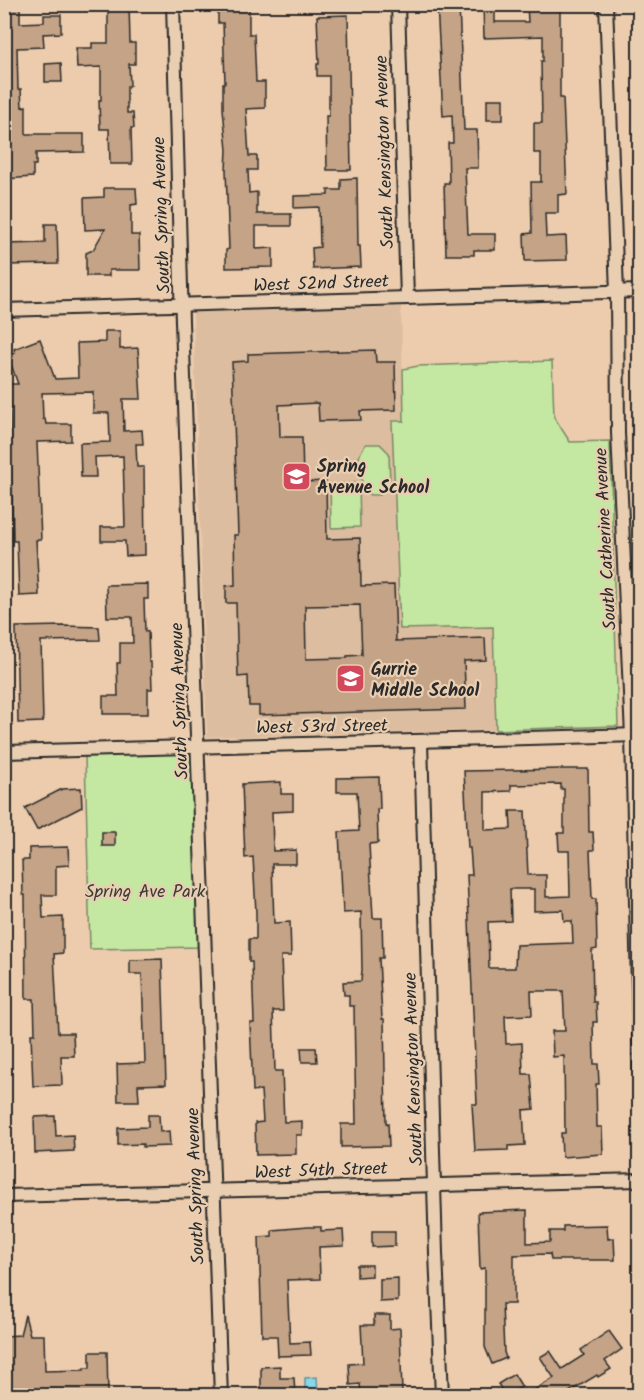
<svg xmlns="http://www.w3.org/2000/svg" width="644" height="1400" font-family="Kalam,sans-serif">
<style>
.built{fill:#ddbd9f}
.green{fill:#c4e7a1;stroke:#788966;stroke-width:1.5}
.water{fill:#89d8e7;stroke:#63939c;stroke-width:1.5}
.building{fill:#c4a386;stroke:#2b2b2b;stroke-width:1.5;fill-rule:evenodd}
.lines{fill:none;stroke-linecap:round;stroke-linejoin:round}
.street-casing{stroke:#2b2b2b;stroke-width:16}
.street{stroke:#eaceb1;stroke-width:12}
.labels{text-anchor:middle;stroke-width:4.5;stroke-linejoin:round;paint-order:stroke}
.street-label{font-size:18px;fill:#2b2b2b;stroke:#eaceb1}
.poi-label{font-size:18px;font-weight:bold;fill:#2b2b2b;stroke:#eaceb1;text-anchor:start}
.park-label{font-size:18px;fill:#3a3e37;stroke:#eaceb1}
</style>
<rect width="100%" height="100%" fill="#edccad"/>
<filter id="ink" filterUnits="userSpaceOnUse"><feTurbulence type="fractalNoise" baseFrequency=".0167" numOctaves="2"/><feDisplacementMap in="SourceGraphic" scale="12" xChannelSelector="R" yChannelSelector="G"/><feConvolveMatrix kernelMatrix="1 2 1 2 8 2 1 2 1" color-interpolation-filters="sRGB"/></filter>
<g filter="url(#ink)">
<!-- built -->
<path class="built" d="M401 307 404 421H393L400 629 493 627 496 730 207 737 193 312Z"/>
<!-- green -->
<g class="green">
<path d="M552 361 554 417 570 442 610 441 618 726 496 730 493 627 400 629 392 421H404L403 369 418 366Z"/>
<path d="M366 444H380L389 453 390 486 380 495H370L363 489C362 470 352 462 366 444Z"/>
<path d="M359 483 360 527 331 528 330 484Z"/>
<path d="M197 752 202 947 90 949 85 755Z"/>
</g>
<!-- water -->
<path class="water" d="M317 1377 318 1395H305V1378Z"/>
<!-- building -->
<g class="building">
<path d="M4 4H20V23L44 22V15H61V33L43 34 44 47 17 48 18 89H21L22 107 26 106V134H84V152L36 153V165H33V177L5 179Z"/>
<path d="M108 4H129L130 43H135V64H129L130 86H127V113H133L134 128H131L132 164H110L109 129H100L99 100H101V67L77 68 76 48H92V43H108Z"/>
<path d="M244 4 249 5V34H254L256 82H265V108L246 109 249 156H257V170H248L249 193 257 192V214H291V226H256V249L273 248V267L226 268V250L229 249 226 170 227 150 223 109V83H225L223 23H218V5Z"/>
<path d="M437 4H459L464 130H477L478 168H465L468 234H495V250H474V255H446L444 183H449L448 143H453L452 115 443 116Z"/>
<path d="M483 4H495V22H528L527 4H560V98H563L567 194 558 195V213H545L546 237 566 236 567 260 525 261 524 234 532 233 531 182H541V153H534V123H542L541 61H543V36L484 38Z"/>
<path d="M348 15 351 170H327L326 116H329V76H317V64H319L317 16Z"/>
<path d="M61 63 62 82H45V64Z"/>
<rect x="487" y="99" width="16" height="21"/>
<path d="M357 178 358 246H360L361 267 313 269 312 248 320 247 319 207 294 208V196L328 195V190H341V179Z"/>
<path d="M104 188H136L137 204 131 205V235H139L140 270H109V276H86V253L93 250 105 229 85 230 84 198 104 197Z"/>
<path d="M45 224H57L58 264 5 265V244L45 243Z"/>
<path d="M105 331H120V349L138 348 141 399H123L124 431 142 430 143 444H136L137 467H144L145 555 126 556 125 541H101V527H125L123 456 95 457 96 477H81L80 443 110 442 109 413H93V392L42 393 43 419H45L46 424H71V441L37 442 41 540H36L39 595 19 596 17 541H13L9 384H18L8 356 15 353 14 349 40 339 55 379 78 378 77 343 105 342Z"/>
<path d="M375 350 376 362H395L396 410 360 411 361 420 319 421 318 403 279 405 280 437H302L303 482 326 481 327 539 360 538 361 586 394 585 396 641 485 638 486 660 464 661 466 709 259 715V706H249L248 676 238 677 236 603H226V586L235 585 234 535H238L232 362 248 361V354ZM360 605 362 655 347 656V658L306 659 305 606Z"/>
<path d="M148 584V599H144L145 632 148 631 149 662H151L152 689H148V714H103V696H118L117 663H120V643H133L132 617H107L106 585Z"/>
<path d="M63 626 99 627 100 640 41 641 43 722 18 723 16 627Z"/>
<path d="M561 769H588L589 832H593L594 850H590L592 899H596L597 949 592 950 593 1002H596L597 1022H593L594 1064H598L599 1084H596L597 1127H602L603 1154 562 1157 561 1133H565L564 1056 553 1057 552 1031H565L563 991H531L532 1015 505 1016 506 1044 522 1043 523 1074H531L534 1109 523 1110 525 1145 508 1146V1150L475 1151 472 1104H477L467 875H472L470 848H468L464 771ZM561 784V789H564V833H558L559 851H569L570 896 546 897V875H528L525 811H510L511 829 485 830V792L511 791V785ZM510 889H534V911L563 910 564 921H572L573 943 516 945 515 968H489L488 922 511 921Z"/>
<path d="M379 777 380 809H377L378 843 369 844 373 918H382L383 958H379L382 1019H384L386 1123H388L389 1146 341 1147V1124H356L354 1006H349V995H344L343 982 361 981 362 970 361 912 343 913 339 832 359 831 357 792H337V778Z"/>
<path d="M281 782V794H293V811L272 812 273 851 296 850V864H272L274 923 290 922 291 956H281L283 1011H273L275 1071H282L284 1122 302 1121V1135H296V1154L256 1155 255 1123 263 1122 261 1090 253 1091 250 1023H254L252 962H249V939H256V913L253 857 245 858 242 784Z"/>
<path d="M81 788 82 807 37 830 25 808 62 789Z"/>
<rect x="102" y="832" width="13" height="14"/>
<path d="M68 847 69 865 56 866V895H42L43 918 63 917V953L54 954 58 1033H73L74 1056H61L62 1085 33 1086 31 1034H35L34 999H26L25 895H23L22 860H29V848Z"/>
<path d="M162 959 166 1084 138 1085 139 1101H118L117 1064 145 1063 142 974H130V960Z"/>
<path d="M301 1048H316L317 1062H302Z"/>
<path d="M148 1115H159L160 1132 169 1131 170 1146 143 1147V1144L118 1145V1128L148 1127Z"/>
<path d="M55 1116 56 1136 73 1135 74 1151 35 1153 34 1117Z"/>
<path d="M527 1210V1243L550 1242V1231H563V1226L607 1225 608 1239 614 1238 615 1260H551L550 1254 514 1255V1304H502L504 1352 506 1358 492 1364 485 1347V1268L480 1269 478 1212Z"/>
<path d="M308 1227H321V1231L343 1230 344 1246 319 1247 320 1279 287 1280 290 1343 310 1342 311 1355 278 1356 277 1336H262L259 1237 272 1236V1230Z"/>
<path d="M372 1231H395V1246L372 1247Z"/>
<path d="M357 1265H372V1276L357 1277Z"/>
<path d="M398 1278V1301L380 1302V1279Z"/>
<path d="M25 1315 30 1335H44L45 1371 84 1370V1368H90V1352H107L108 1395H4L5 1336 20 1335Z"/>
<path d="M374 1315H390V1329L400 1328 402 1395H382V1393H361L360 1384 350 1385 349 1364 363 1363 361 1325H374Z"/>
<path d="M609 1331 622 1349 605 1361 611 1369 598 1377 597 1375 564 1395H526L554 1378 540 1357 550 1351 562 1369 584 1355 581 1350Z"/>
<path d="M280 1366V1378H294L295 1395H261V1367Z"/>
<path d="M514 1374 522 1387 505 1395 498 1384Z"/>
</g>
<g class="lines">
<defs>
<g id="street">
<path d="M173 4 182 322 221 1396"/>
<path d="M398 4 407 298"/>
<path d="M606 4 617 292 618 433 632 736 640 1072"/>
<path d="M4 310 640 291"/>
<path d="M421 742 436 1253 442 1396"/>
<path d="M4 752 639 735"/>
<path d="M4 1196 640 1180"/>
</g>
</defs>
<!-- street casing -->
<use href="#street" class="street-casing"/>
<!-- street -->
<use href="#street" class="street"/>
</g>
</g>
<!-- icons -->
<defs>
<symbol id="school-square" viewBox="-11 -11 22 22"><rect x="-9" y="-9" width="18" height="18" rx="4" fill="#d1495b" stroke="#eaceb1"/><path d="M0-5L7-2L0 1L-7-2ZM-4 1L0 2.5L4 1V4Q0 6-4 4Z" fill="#fff"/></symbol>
</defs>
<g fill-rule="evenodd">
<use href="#school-square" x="280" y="460" width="33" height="33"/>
<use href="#school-square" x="334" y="662" width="33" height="33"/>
</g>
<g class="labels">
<!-- street labels -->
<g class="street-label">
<text transform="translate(384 152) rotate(-92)" y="6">South Kensington Avenue</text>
<text transform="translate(161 215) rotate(-92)" y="6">South Spring Avenue</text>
<text transform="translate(321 283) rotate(-2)" y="6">West 52nd Street</text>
<text transform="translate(605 539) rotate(-93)" y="6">South Catherine Avenue</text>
<text transform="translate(179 701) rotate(-92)" y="6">South Spring Avenue</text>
<text transform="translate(322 726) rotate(-1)" y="6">West 53rd Street</text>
<text transform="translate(413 1069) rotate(-92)" y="6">South Kensington Avenue</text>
<text transform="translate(321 1170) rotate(-2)" y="6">West 54th Street</text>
<text transform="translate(195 1186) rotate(-92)" y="6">South Spring Avenue</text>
</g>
<!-- poi labels -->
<g class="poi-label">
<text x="317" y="472">Spring<tspan x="317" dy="21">Avenue School</tspan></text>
<text x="371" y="675">Gurrie<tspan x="371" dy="21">Middle School</tspan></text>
</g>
<!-- park labels -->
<g class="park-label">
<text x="145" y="897">Spring Ave Park</text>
</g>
</g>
<!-- margin -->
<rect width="644" height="1400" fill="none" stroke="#eaceb1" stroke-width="24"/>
<rect x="12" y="12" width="620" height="1376" fill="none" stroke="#2b2b2b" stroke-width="2" filter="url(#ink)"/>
</svg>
